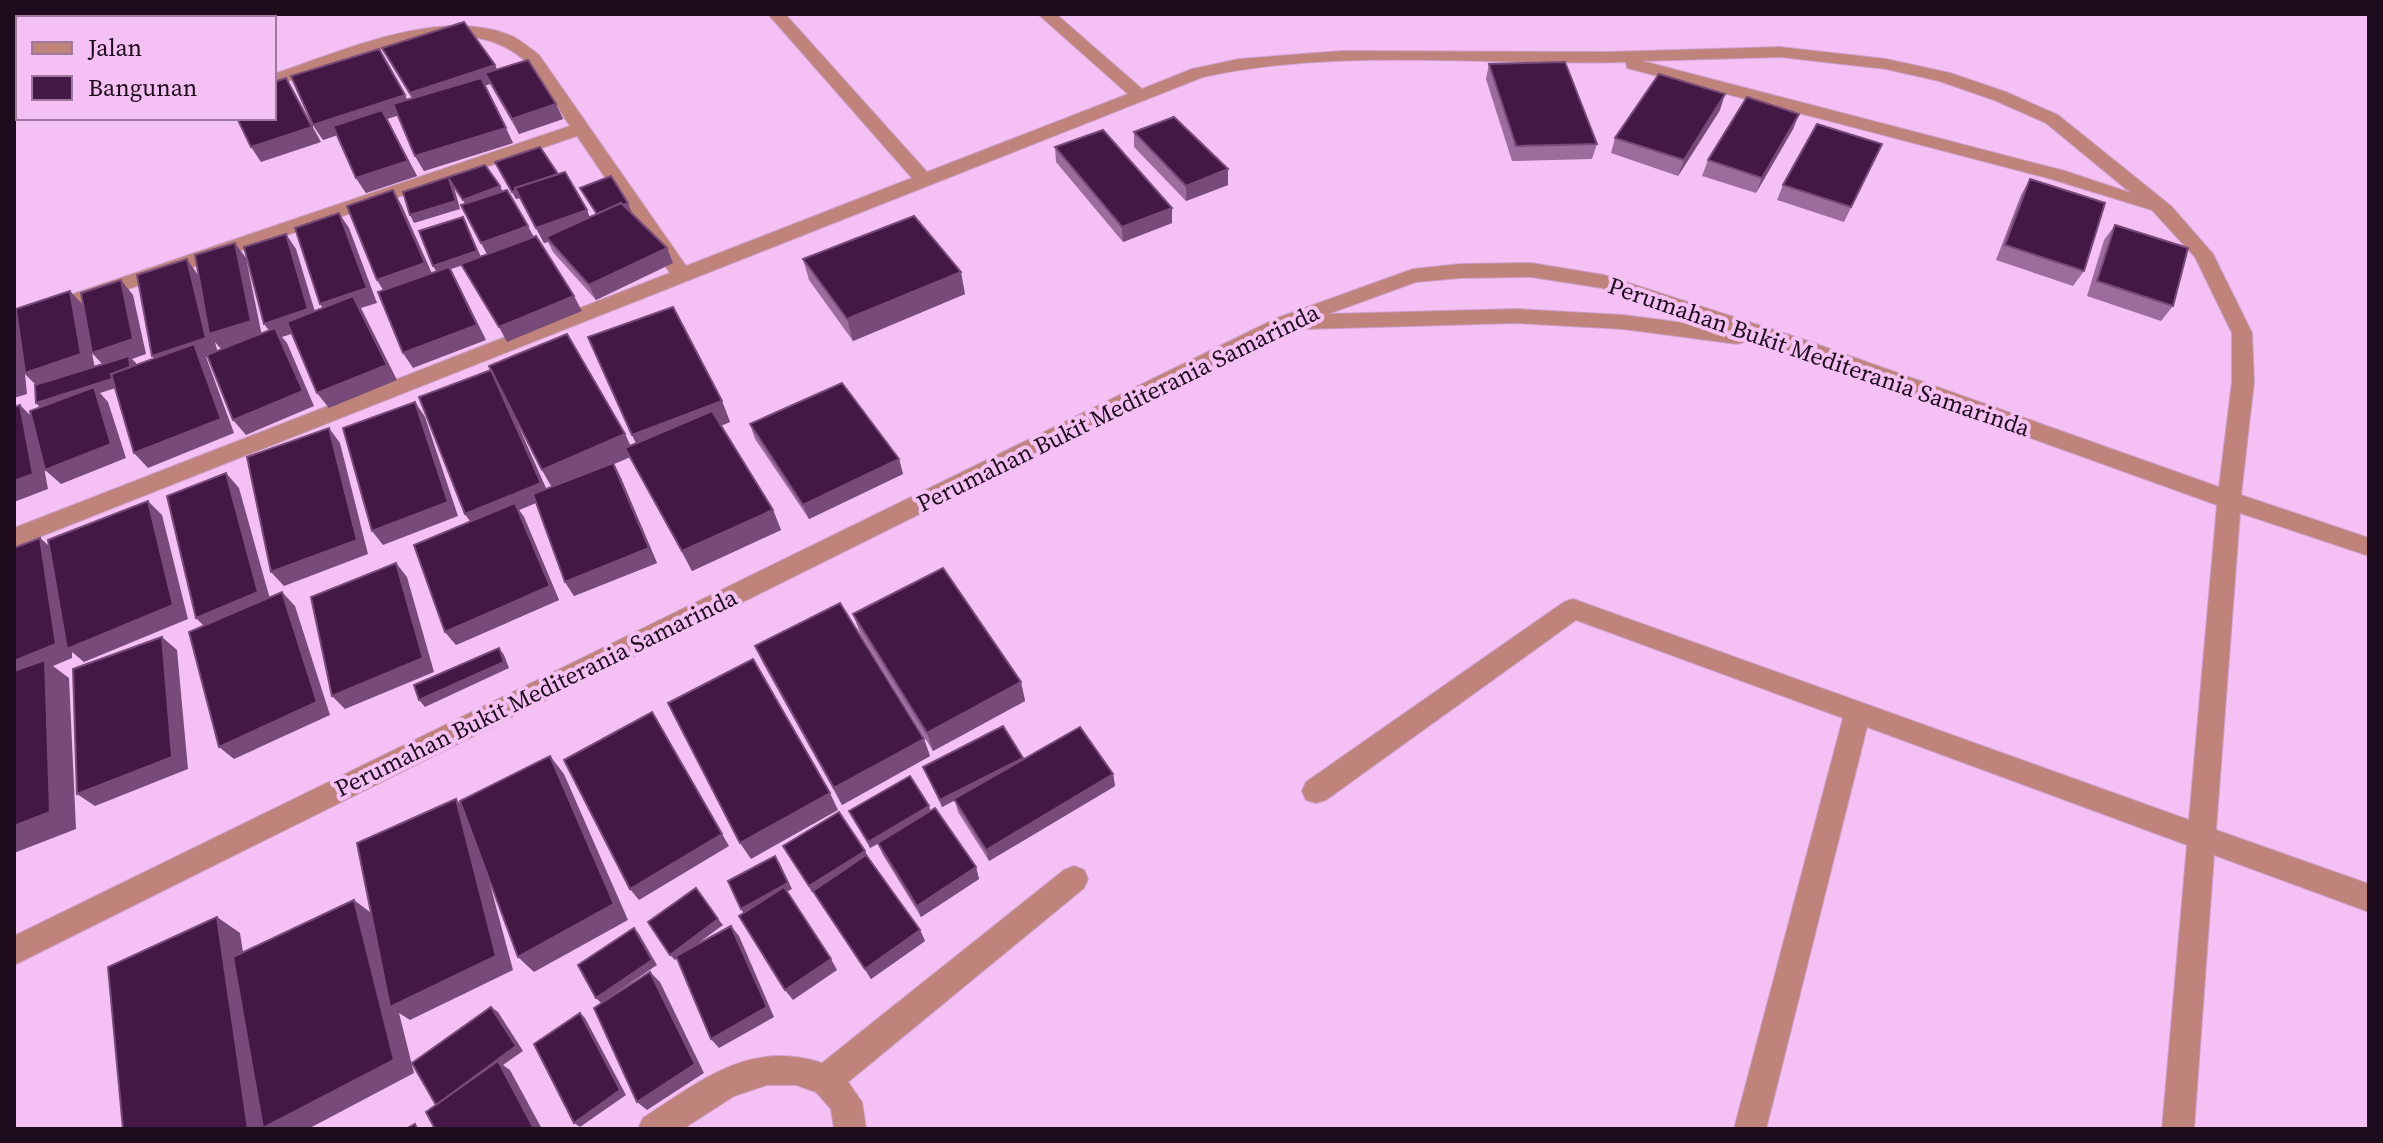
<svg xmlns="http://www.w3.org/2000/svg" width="2383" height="1143" font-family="'Source Serif 4',serif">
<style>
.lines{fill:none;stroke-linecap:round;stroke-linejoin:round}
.minor-casing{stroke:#cea0cd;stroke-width:2}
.minor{fill:#bf837c;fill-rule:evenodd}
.wall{fill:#9c6c9c;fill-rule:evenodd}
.shaded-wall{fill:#784a79}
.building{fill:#431844;stroke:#784a79;stroke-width:2}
.labels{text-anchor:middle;stroke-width:8;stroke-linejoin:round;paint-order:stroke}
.street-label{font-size:24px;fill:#1e0c1e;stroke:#f5c0f4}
</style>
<rect width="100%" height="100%" fill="#f5c0f4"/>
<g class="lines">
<defs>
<g id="minor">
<path d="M768 14H785L927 172 1128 94 1038 14H1056L1142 89 1192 69 1239 59 1342 51 1608 52 1780 47 1886 59 1950 73 2006 92 2058 115 2171 206 2213 254 2252 333 2254 382 2241 495 2369 538V556L2240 513 2216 830 2369 884V912L2214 855 2194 1129H2162L2187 845 1867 727 1766 1129H1734L1843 718 1576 620 1326 800 1316 803 1306 800 1302 791 1306 782 1564 602 1573 599 2189 820 2217 505 1747 336 1744 342 1737 344 1623 329 1517 323 1307 329 1299 325 14 965V936L1277 318 1413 269 1460 264 1531 263 1604 275 1802 339 2219 487 2232 382V333L2195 257 2152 210 2051 179 1627 68 1626 62C1486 66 1341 47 1203 77L14 547V528L670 273 577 136 14 328V314L570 126C556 106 543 78 525 61 459 0 345 67 274 85V74C343 51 443 5 514 37 523 42 531 49 539 55L686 266 912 178ZM1780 57 1886 69 1939 81 1994 100 2046 123 2131 193 2065 171 1642 61ZM1531 277 1602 288 1723 328 1623 315 1517 309 1328 314 1416 282 1460 278Z"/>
<path d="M1074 866 1084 870 1088 879 1084 888 848 1082 862 1102 866 1129H834L831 1109 816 1092 796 1085H767L734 1096 683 1129H638L643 1118C701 1081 750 1039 822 1063L1064 870Z"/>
</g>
</defs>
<!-- minor casing -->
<use href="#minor" class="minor-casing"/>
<!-- minor -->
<use href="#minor" class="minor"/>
</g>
<!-- wall -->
<g class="wall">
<path d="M382 48 497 69 556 104 563 119 519 134 490 84 484 86 513 143 424 171 415 156 398 115 387 119 417 176 366 193 356 178 337 135 323 140 313 125 412 99Z"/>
<path d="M1489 64 1597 144 1592 159 1512 161 1486 79Z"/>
<path d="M1720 110 1678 176 1611 153 1615 138Z"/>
<path d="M1799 114 1793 129 1756 193 1702 176 1708 160Z"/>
<path d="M1134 132 1228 185 1186 201 1134 147Z"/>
<path d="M1882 144 1844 222 1777 200 1783 185Z"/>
<path d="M1055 147 1172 208V223L1123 242 1056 162Z"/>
<path d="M495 162 558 174 590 217 596 214 580 188 631 211H630L667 248 673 263 596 300 553 252 548 242 544 243 520 198 516 199Z"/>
<path d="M2030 179 2084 271 2073 286 1996 260 2021 195Z"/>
<path d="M2115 225 2173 306 2161 321 2087 296 2104 240Z"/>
<path d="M803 259 965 294 853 341 809 280Z"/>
<path d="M673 307 722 401 730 422 721 426 773 510 781 530 692 571 630 457 614 464 621 478 657 563 574 596 565 582 536 503 519 510 524 517 559 600 456 645 445 632 414 545 470 521 465 514 419 397 491 370 489 366 567 334 630 446 636 443 588 337ZM512 411 542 470 552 487 546 489Z"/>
<path d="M750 424 899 459 903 474 809 519 755 439Z"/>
<path d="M853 614 1021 682 1025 701 933 751 860 633Z"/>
<path d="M755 646 924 739 930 756 842 805 764 665Z"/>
<path d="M1024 760 1113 774 1115 786 989 861 958 812 955 800 942 807 923 767Z"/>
<path d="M849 811H931L976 867 979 879 921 917 883 855 878 844 870 848Z"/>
<path d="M783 846 868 857 920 930 925 941 871 979 813 891 812 892Z"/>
</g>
<!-- shaded-wall -->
<g class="shaded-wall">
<path d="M495 65 502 80 485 73 490 84 418 108 410 93Z"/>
<path d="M286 78 321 142 261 162 251 147Z"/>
<path d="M1725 94 1720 110 1678 176 1684 160Z"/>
<path d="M405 95 413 111 387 119 417 176 366 193 356 178 386 119 323 140 313 125Z"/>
<path d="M556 104 563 119 519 134 512 119Z"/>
<path d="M1799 114 1793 129 1756 193 1762 178Z"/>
<path d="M506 128 513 143 424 171 415 156Z"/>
<path d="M1228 169V185L1186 201V186Z"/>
<path d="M449 179 454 187 460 209 414 223 410 215Z"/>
<path d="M500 186 504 194 467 208 463 200Z"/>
<path d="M393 190 402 206 434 278 386 295 377 280Z"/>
<path d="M516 190 520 198 516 199 512 192Z"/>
<path d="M628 203 631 211 601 222 597 214Z"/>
<path d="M1172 208V223L1123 242 1122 227Z"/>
<path d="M587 210 593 225 546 237 548 242 544 243 536 228Z"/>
<path d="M339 213 349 228 377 303 361 308 397 380 329 408 317 393 331 319 320 304Z"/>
<path d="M463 217 482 259 451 269 486 340 413 368 403 353 438 274 433 266Z"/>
<path d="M528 226 536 241 489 258 481 243Z"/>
<path d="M286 234 296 249 319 325 282 337 287 343 314 406 246 435 233 420 276 339 264 324Z"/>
<path d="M235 243 246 258 262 336 221 349 215 342 218 353 206 357 234 433 148 468 134 453 165 371 152 356 187 259 198 275Z"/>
<path d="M667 248 673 263 596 300 589 285Z"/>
<path d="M961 272 965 294 853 341 847 319Z"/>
<path d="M121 280 133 295 146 354 132 359 136 363 138 381 100 393 108 402 126 458 61 484 45 470 43 411 36 403 106 368 92 353 95 369 39 388 25 374 27 394 14 398V313L20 320 70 291 84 306Z"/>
<path d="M574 296 582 311 507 342 499 327Z"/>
<path d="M492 370 500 385 550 497 519 510 524 517 559 600 456 645 445 632 475 528 465 514Z"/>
<path d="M722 401 730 422 642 456 632 435Z"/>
<path d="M415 402 425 417 458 516 383 545 372 531Z"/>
<path d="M20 405 35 420 48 489 14 502V481Z"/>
<path d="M329 428 340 443 368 554 284 586 271 572Z"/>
<path d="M625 434 635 455 614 464 621 478 657 563 574 596 565 582 554 491 542 470Z"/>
<path d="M899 459 903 474 809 519 803 505Z"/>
<path d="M226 473 239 488 272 606 210 632 196 618Z"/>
<path d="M148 501 162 515 188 619 84 662 72 652V658L53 666 69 678 76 829 14 853V661L40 538 56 552Z"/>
<path d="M773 510 781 530 692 571 682 551Z"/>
<path d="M396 563 407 577 434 672 345 709 332 696Z"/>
<path d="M282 592 295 606 330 715 234 759 219 747Z"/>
<path d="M162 637 177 650 188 769 95 806 77 794Z"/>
<path d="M499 648 504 655 509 668 425 707 419 700Z"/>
<path d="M1021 682 1025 701 933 751 927 733Z"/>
<path d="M652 712 729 846 639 900 630 889Z"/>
<path d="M924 739 930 756 842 805 834 788Z"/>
<path d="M550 756 564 774 628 920 534 972 518 957Z"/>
<path d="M1023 758 1024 764 942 807 940 800Z"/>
<path d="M1113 774 1115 786 989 861 986 850Z"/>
<path d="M830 793 838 810 751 859 740 843Z"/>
<path d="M456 799 472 817 513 970 410 1020 399 1013 414 1073 308 1129H248L217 917 240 933 270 1125 354 900 374 915Z"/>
<path d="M929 806 931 812 870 848 868 842Z"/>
<path d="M865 851 868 857 812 892 809 886Z"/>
<path d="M779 862 792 889 745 915 741 909Z"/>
<path d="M976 867 979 879 921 917 917 906Z"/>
<path d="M718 919 723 925 675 960 670 955Z"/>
<path d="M731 926 739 936 774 1017 719 1048 711 1039Z"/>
<path d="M634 928 639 934 657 965 601 1003 596 998Z"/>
<path d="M920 930 925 941 871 979 865 969Z"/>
<path d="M831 959 837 970 793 1000 785 990Z"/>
<path d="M650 972 660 982 704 1073 647 1110 637 1102Z"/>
<path d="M491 1007 498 1012 523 1051 503 1065 510 1070 542 1129H534L443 1109Z"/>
<path d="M580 1013 585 1018 626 1095 580 1127 574 1123Z"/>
</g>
<!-- building -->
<g class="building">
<path d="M464 22 495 65 410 93 382 48Z"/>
<path d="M379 49 405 95 313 125 291 76Z"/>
<path d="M528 60 556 104 512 119 485 73Z"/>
<path d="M1565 62 1597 144 1516 146 1489 64Z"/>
<path d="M1659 74 1725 94 1684 160 1615 138Z"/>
<path d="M286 78 312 127 251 147 237 118H274V82Z"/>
<path d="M481 78 506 128 415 156 393 104Z"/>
<path d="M1747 97 1799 114 1762 178 1708 160Z"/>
<path d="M382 110 408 161 356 178 333 126Z"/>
<path d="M1174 117 1228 169 1186 186 1134 132Z"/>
<path d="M1817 124 1882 144 1851 207 1783 185Z"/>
<path d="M1103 130 1172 208 1122 227 1055 147Z"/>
<path d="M540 147 558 174 515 188 516 190 512 192 495 162Z"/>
<path d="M485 165 500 186 463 200 449 179 456 201 410 215 403 192Z"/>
<path d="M565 172 587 210 536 228 515 188Z"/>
<path d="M611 176 628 203 623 205 621 203 597 214 580 188Z"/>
<path d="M2030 179 2105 203 2084 271 2005 245Z"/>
<path d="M393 190 425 263 377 280 347 206Z"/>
<path d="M507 190 528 226 481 243 461 205Z"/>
<path d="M621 203 667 248 589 285 546 237Z"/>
<path d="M339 213 367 288 320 304 295 228Z"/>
<path d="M914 216 961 272 847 319 803 259Z"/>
<path d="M463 217 477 251 433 266 419 231Z"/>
<path d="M2115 225 2188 248 2173 306 2097 281Z"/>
<path d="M286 234 308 309 264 324 244 247Z"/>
<path d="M536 236 574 296 499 327 461 264Z"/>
<path d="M235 243 251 321 209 334 195 255Z"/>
<path d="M187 259 206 338 152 356 137 275Z"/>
<path d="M449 267 477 325 403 353 378 292Z"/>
<path d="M121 280 133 339 92 353 81 293Z"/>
<path d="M70 291 81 354 25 373 16 309Z"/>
<path d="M353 296 387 365 317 393 287 322Z"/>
<path d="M673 307 722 401 632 435 588 337Z"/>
<path d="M275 328 303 391 233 420 207 355Z"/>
<path d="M567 334 625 434 542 470 489 366Z"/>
<path d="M194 344 221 419 134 453 111 374Z"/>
<path d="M129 356 130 367 111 374 112 379 36 403 35 385Z"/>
<path d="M491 370 541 483 465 514 419 397Z"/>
<path d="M842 383 899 459 803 505 750 424Z"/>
<path d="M94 387 111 444 45 470 30 411Z"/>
<path d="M415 402 448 502 372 531 343 428Z"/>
<path d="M20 405 33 474 14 481V407Z"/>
<path d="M712 411 773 510 682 551 625 448Z"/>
<path d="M329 428 357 540 271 572 247 457Z"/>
<path d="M613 463 649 548 565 582 533 494Z"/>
<path d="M226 473 258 592 196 618 167 496Z"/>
<path d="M148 501 173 605 67 649 48 540Z"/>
<path d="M515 503 550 586 445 632 414 545Z"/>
<path d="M40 538 56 644 14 661V548Z"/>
<path d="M396 563 423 658 332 696 311 597Z"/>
<path d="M943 568 1021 682 927 733 853 614Z"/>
<path d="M282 592 317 702 219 747 189 632Z"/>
<path d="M840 603 924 739 834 788 755 646Z"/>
<path d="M162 637 172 757 77 794 73 669Z"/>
<path d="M499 648 504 662 419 700 414 685Z"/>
<path d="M753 659 830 793 740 843 668 703Z"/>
<path d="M45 660 50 812 14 826V671Z"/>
<path d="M652 712 722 834 630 889 564 760Z"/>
<path d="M1003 726 1023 758 940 800 923 767Z"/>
<path d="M1080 727 1113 774 986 850 954 799Z"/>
<path d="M550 756 614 904 518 957 460 801Z"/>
<path d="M910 776 929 806 868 842 849 811Z"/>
<path d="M456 799 496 956 390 1007 357 843Z"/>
<path d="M935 808 976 867 917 906 878 843Z"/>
<path d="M839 812 865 851 809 886 783 846Z"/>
<path d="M866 855 920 930 865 969 813 891Z"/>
<path d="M775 856 788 883 741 909 728 881Z"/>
<path d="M784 887 831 959 785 990 739 916Z"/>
<path d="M696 888 718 919 670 955 648 922Z"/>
<path d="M354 900 394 1060 263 1128 233 957Z"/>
<path d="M217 917 248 1129H123L108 967Z"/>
<path d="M731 926 767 1007 711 1039 676 956Z"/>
<path d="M634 928 652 960 596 998 578 965Z"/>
<path d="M650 972 695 1064 637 1102 594 1008Z"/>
<path d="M491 1007 516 1046 436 1105 412 1063Z"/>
<path d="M580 1013 620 1090 574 1123 534 1044Z"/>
<path d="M498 1061 534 1129H435L426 1112Z"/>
<path d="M415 1124 417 1129H406Z"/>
</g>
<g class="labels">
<!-- street labels -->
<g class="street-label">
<text transform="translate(1819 357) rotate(19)" y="8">Perumahan Bukit Mediterania Samarinda</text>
<text transform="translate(1118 408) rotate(-26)" y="8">Perumahan Bukit Mediterania Samarinda</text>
<text transform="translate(536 693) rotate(-26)" y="8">Perumahan Bukit Mediterania Samarinda</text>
</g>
</g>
<!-- border -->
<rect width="2383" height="1143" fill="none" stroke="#1e0c1e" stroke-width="32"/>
<!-- legend -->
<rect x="16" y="16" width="260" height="104" fill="#f5c0f4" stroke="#9f789e" stroke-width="2"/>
<rect x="32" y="42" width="40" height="12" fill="#bf837c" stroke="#9f789e" stroke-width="2"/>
<text x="88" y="56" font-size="24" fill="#1e0c1e">Jalan</text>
<rect x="32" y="76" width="40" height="24" fill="#431844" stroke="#9f789e" stroke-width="2"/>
<text x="88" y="96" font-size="24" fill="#1e0c1e">Bangunan</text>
</svg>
